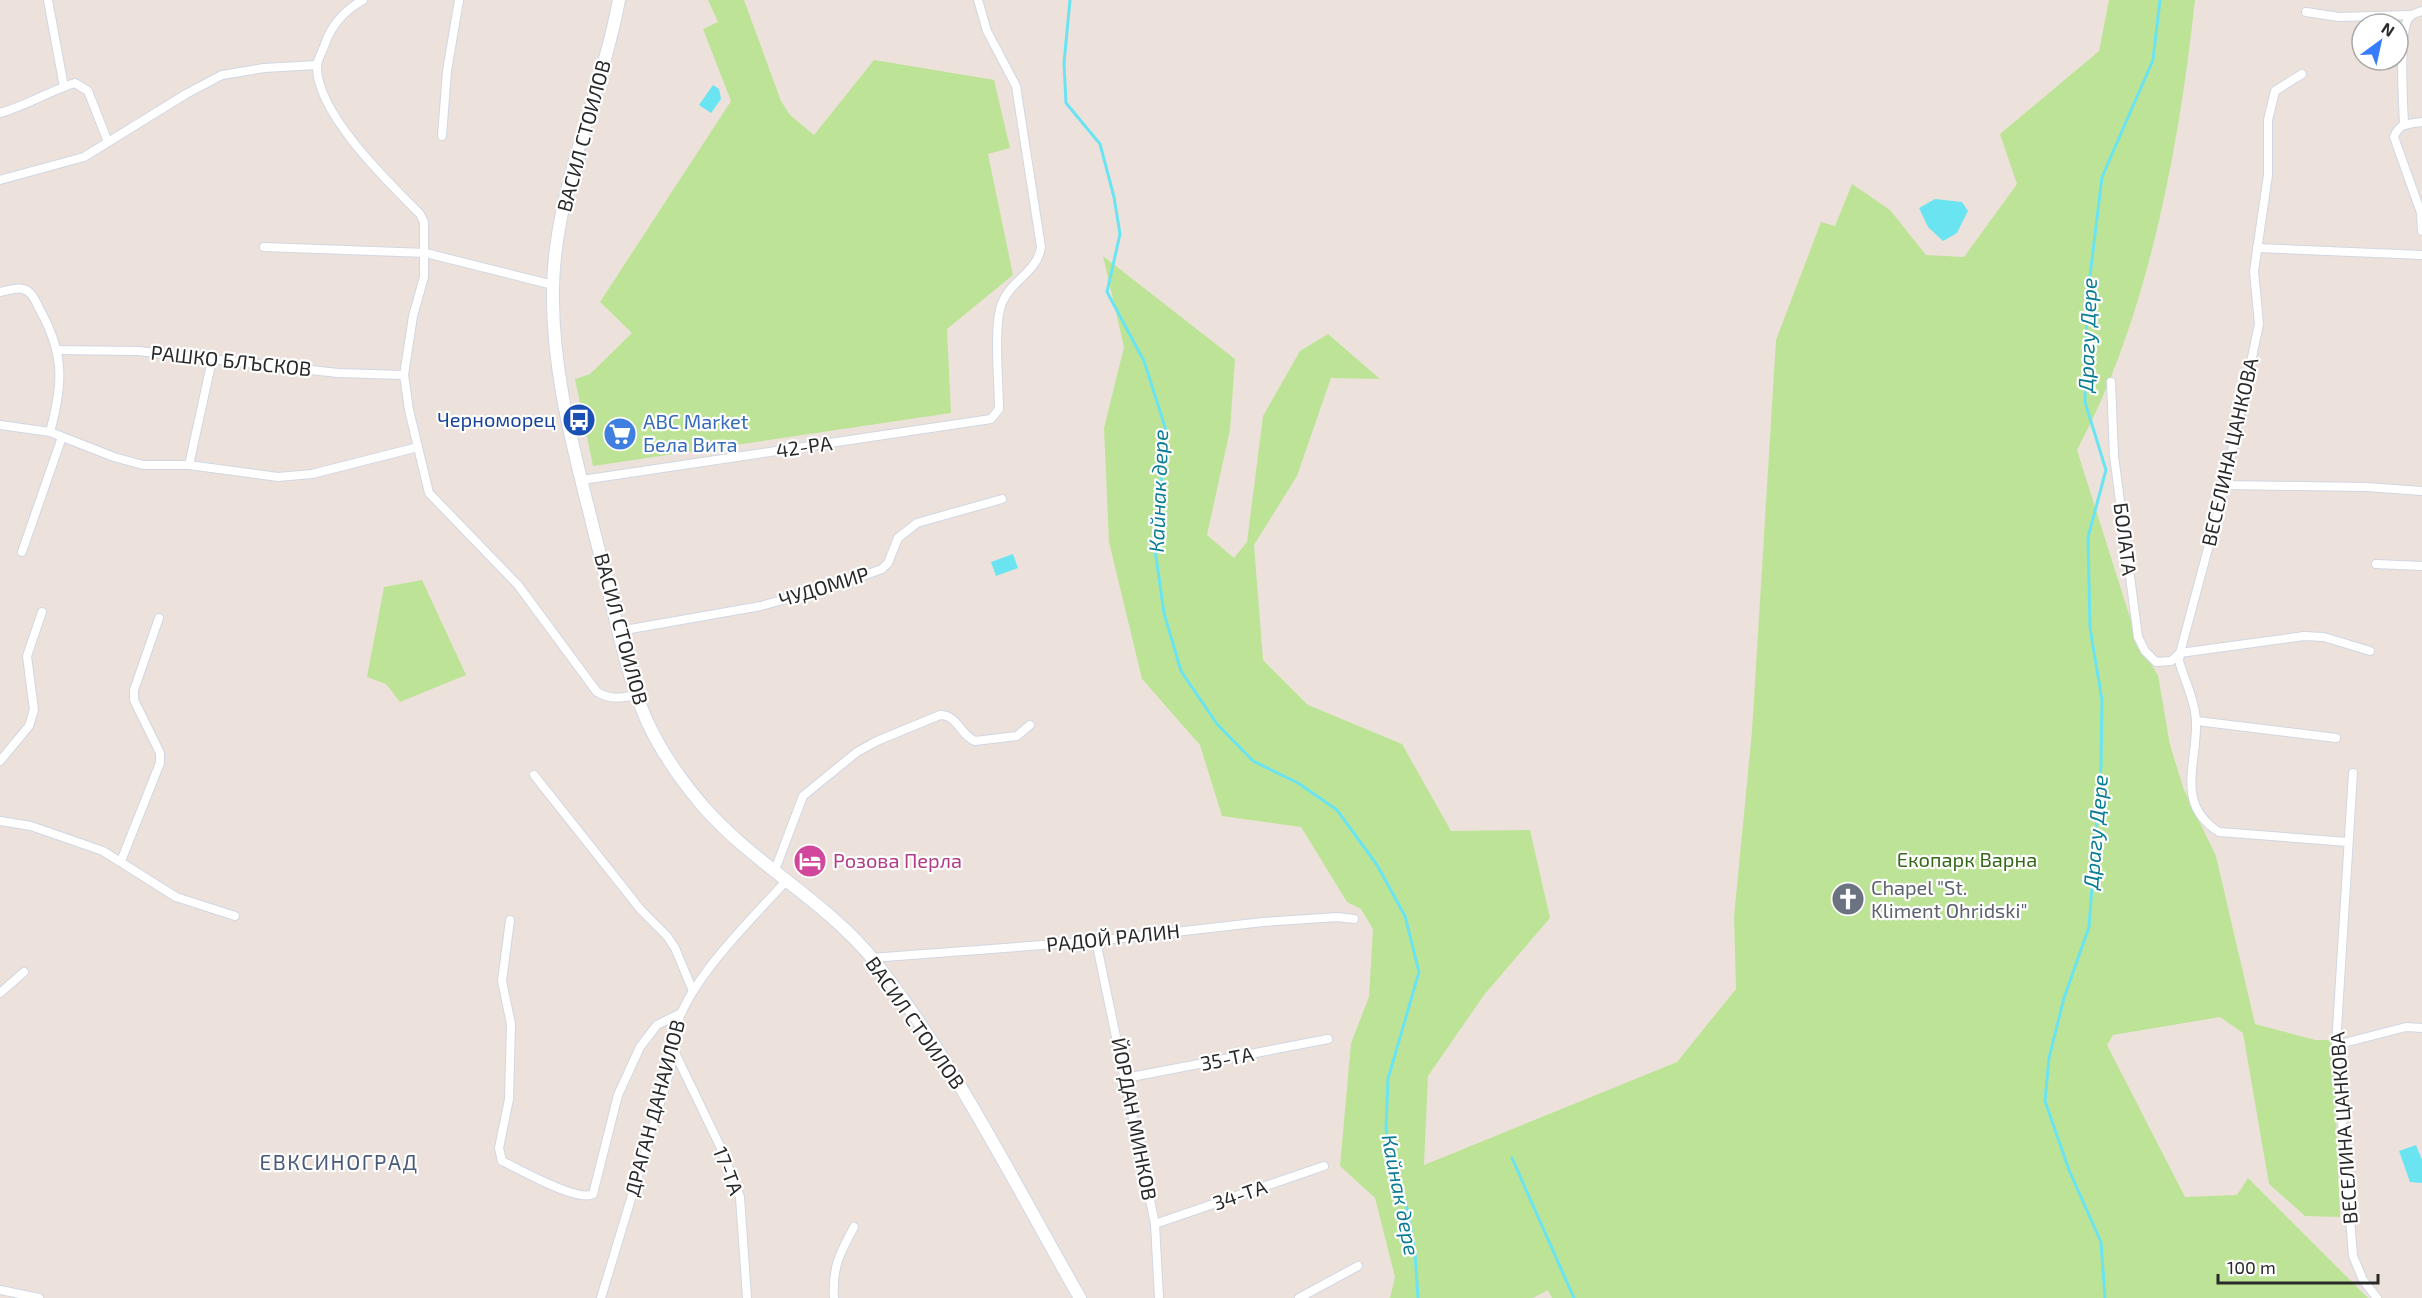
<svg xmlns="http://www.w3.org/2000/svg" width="2422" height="1298" font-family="'Exo 2',sans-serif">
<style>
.green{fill:#bde496}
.water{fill:#6be4f1}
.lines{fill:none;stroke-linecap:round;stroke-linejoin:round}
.stream{stroke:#6be4f1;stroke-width:3}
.street-casing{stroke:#d0d7e3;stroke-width:10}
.secondary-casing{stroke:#d0d7e3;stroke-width:14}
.street{stroke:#fff;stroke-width:8}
.secondary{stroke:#fff;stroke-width:12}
.labels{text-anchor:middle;stroke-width:4.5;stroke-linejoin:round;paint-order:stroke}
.street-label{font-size:20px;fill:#292929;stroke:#fff}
.transit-label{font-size:20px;fill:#164399;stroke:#fff;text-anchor:end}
.shop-label{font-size:20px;fill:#366cbe;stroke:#fff;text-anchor:start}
.park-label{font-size:20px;fill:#366818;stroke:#fff}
.hotel-label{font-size:20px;fill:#b23c85;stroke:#fff;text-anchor:start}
.worship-label{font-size:20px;fill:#5b616d;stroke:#fff;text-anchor:start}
.water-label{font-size:21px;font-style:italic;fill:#0a7c96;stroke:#fff}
.neighbourhood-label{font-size:21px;letter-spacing:1.5px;fill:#495a7b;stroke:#fff}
</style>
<rect width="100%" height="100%" fill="#ece2db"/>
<!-- green -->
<g class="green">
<path d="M708 0H744L781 101 790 115 814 135 874 60 994 80 1010 148 988 154 1013 275 947 329 951 413 593 466 575 379 590 374 632 333 600 302 731 101 703 29 718 22Z"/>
<path d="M2109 0H2195C2179 148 2148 318 2077 450L2139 646 2158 675 2170 745 2184 790 2216 856 2255 1024 2315 1040H2333L2340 1217 2305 1216 2269 1184 2243 1033 2220 1017 2113 1035 2107 1045 2185 1197 2237 1195 2248 1178 2368 1298H1552L1548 1290 1533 1298H1390L1395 1277 1375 1198 1340 1166 1351 1043 1369 997 1373 929 1361 909 1347 902 1301 827 1222 816 1200 745 1142 679 1109 542 1104 428 1124 347 1103 256 1235 359 1230 430 1207 535 1234 558 1247 542 1263 416 1300 351 1328 334 1380 379 1331 378 1297 476 1254 545 1263 660 1308 705 1402 744 1451 831 1530 830 1550 918 1484 995 1428 1076 1424 1165 1677 1062 1736 989 1734 917 1752 731 1776 340 1821 222 1835 226 1852 184 1890 210 1926 255 1964 257 2017 184 2000 134 2099 51Z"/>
<path d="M422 580 466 675 400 702 386 684 367 677 384 587Z"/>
</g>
<!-- water -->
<g class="water">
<path d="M713 85 719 89 721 99 711 113 699 105Z"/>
<path d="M1935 199 1962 202 1968 211 1957 233 1943 241 1928 227 1919 208Z"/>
<path d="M1013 554 1018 568 996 576 991 562Z"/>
<path d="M2416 1145 2422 1160V1183L2410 1182 2399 1151Z"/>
</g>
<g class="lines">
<!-- stream -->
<g class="stream">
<path d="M1070 0 1064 63 1066 103 1100 144 1114 197 1120 234 1107 292 1144 361 1166 430 1155 550 1164 613 1181 671 1217 724 1253 761 1298 783 1337 810 1377 865 1405 916 1419 972 1388 1079 1386 1129 1390 1164 1408 1211 1415 1253 1418 1298"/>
<path d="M1512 1158 1574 1298"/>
<path d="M2105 1298 2101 1242 2069 1170 2045 1101 2049 1058 2064 998 2089 927 2101 766 2102 700 2090 628 2088 537 2106 470 2085 402 2087 301 2102 177 2153 60 2160 0"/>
</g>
<defs>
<g id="street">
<path d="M48 0 64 87"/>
<path d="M363 0C345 10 332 24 325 44 323 50 318 59 317 65 315 112 389 183 420 214L424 222V277L413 316 404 375 409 410 429 493 518 585 597 692C611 700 621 698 636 695"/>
<path d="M2306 12 2339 17 2411 15"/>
<path d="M2302 74 2275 91 2268 120V175L2254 271 2259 324 2225 485 2180 653 2304 636 2324 637 2370 651"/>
<path d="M0 113C26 106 49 91 75 83L88 91 108 142"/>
<path d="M2422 122C2408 124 2399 123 2394 137L2421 213 2422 231"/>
<path d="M2404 124C2403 101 2399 41 2407 21 2410 14 2416 13 2422 11"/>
<path d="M442 136 447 71 459 0"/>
<path d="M0 180 84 157 186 94 222 75 264 68 317 65"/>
<path d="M264 247 426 253 553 285"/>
<path d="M2257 248 2422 255"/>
<path d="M0 292C7 291 16 287 23 289 32 291 36 302 40 310 65 355 63 384 50 432"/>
<path d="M57 350 138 351 338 373 404 375"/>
<path d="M2111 382 2114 456 2138 637 2145 651 2156 662 2171 661 2180 653"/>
<path d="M0 425 50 432 114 457 143 465H189L278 477 312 474 418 447"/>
<path d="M189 465 212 360"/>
<path d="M582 480 991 419 999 409C999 383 993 325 1002 303 1011 280 1037 273 1041 247L1016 86 987 31 978 0"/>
<path d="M2225 485 2367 487 2422 491"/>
<path d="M22 552 62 437"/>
<path d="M2376 564 2422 566"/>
<path d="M619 631 761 606 840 584 882 569 888 563 898 538 917 523 1002 499"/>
<path d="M2180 653 2179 661C2184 679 2196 703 2196 723 2197 765 2175 804 2219 832L2348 842"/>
<path d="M2197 721 2336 738"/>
<path d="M0 761 29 726 34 710 27 656 42 612"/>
<path d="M2353 773 2336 1045 2353 1256 2363 1280 2377 1298"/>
<path d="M534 775 641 910 667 936 675 948 693 991"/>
<path d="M0 821 31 826 103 851 176 897 235 916"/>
<path d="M121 861 160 763V753L134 700V690L159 618"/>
<path d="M775 870 803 796 857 752 877 741 940 715C958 715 960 735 975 741L1017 736 1030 725"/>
<path d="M510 920 502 981 511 1024 509 1099 499 1148 502 1161C519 1169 578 1203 593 1194L618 1095 640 1047 657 1025 681 1013"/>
<path d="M1096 941 1155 1224 1159 1298"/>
<path d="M871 958 1096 941 1263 922 1337 917 1354 919"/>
<path d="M0 993 24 972"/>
<path d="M2336 1045 2406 1027 2422 1028"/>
<path d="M675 1053 720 1146 740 1197 747 1298"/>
<path d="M1126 1078 1328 1039"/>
<path d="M1155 1224 1324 1166"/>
<path d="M0 1290 39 1298"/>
<path d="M601 1298 675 1053C674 1046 673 1037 675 1030 689 979 751 920 787 880"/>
<path d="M834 1298C832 1267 840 1253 854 1227"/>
<path d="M1299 1298 1358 1266"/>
</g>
<path id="secondary" d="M619 0C601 96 555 189 553 287 551 379 579 468 600 555 614 610 624 667 646 719 660 750 680 779 702 805 752 863 823 899 872 958 955 1062 1014 1183 1080 1298"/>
</defs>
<!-- street casing -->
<use href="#street" class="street-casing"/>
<!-- secondary casing -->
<use href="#secondary" class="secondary-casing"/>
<!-- street -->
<use href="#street" class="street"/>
<!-- secondary -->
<use href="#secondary" class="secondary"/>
</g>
<!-- icons -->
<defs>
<symbol id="bus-disc" viewBox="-11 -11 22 22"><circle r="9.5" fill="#1a4fb4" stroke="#fff"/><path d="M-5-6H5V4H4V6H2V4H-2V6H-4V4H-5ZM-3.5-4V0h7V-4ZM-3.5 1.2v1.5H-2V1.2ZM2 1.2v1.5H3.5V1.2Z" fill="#fff"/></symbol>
<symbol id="supermarket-disc" viewBox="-11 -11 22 22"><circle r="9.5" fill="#3f7fe0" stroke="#fff"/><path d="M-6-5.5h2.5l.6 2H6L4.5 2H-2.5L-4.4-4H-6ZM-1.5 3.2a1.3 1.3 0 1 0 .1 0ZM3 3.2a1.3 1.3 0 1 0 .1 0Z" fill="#fff"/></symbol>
<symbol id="hotel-disc" viewBox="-11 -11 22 22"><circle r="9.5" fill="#d1479c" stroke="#fff"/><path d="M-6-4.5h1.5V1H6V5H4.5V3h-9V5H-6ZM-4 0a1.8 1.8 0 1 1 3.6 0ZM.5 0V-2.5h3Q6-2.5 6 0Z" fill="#fff"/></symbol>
<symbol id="church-disc" viewBox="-11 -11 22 22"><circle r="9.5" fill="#6b7280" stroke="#fff"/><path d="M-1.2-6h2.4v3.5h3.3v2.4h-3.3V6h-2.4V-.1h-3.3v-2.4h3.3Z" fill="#fff"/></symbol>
</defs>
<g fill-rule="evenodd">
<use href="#bus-disc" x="560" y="401" width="38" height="38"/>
<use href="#supermarket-disc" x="601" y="415" width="38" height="38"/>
<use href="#hotel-disc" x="791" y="842" width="38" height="38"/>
<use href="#church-disc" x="1829" y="880" width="38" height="38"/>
</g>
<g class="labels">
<!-- street labels -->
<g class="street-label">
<text transform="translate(584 136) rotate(-75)" y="7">ВАСИЛ СТОИЛОВ</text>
<text transform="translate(231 361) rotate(6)" y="7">РАШКО БЛЪСКОВ</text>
<text transform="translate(804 447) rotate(-8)" y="7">42-РА</text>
<text transform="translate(2230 452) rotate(-77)" y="7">ВЕСЕЛИНА ЦАНКОВА</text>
<text transform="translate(2125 539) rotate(83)" y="7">БОЛАТА</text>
<text transform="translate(824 587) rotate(-17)" y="7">ЧУДОМИР</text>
<text transform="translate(621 629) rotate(75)" y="7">ВАСИЛ СТОИЛОВ</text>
<text transform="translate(1113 938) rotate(-6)" y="7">РАДОЙ РАЛИН</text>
<text transform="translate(915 1023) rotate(55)" y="7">ВАСИЛ СТОИЛОВ</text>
<text transform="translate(1227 1059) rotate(-11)" y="7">35-ТА</text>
<text transform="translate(655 1108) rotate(-75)" y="7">ДРАГАН ДАНАИЛОВ</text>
<text transform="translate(1134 1119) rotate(79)" y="7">ЙОРДАН МИНКОВ</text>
<text transform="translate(2344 1128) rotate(-94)" y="7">ВЕСЕЛИНА ЦАНКОВА</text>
<text transform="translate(728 1171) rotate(69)" y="7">17-ТА</text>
<text transform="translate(1240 1195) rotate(-19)" y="7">34-ТА</text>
</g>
<!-- transit labels -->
<g class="transit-label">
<text x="556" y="427">Черноморец</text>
</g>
<!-- shop labels -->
<g class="shop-label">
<text x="643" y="429">ABC Market<tspan x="643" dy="23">Бела Вита</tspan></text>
</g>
<!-- park labels -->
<g class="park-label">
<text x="1967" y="867">Екопарк Варна</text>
</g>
<!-- hotel labels -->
<g class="hotel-label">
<text x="833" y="868">Розова Перла</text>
</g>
<!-- worship labels -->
<g class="worship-label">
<text x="1871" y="895">Chapel "St.<tspan x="1871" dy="23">Kliment Ohridski"</tspan></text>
</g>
<!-- water labels -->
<g class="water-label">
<text transform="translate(2088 335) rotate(-88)" y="7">Драгу Дере</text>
<text transform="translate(1159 491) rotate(-88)" y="7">Кайнак дере</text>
<text transform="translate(2096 832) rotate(-85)" y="7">Драгу Дере</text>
<text transform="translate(1400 1195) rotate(79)" y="7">Кайнак дере</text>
</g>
<!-- neighbourhood labels -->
<g class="neighbourhood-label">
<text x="339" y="1170">ЕВКСИНОГРАД</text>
</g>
</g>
<!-- north arrow -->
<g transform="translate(2380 42) rotate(33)"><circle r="28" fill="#ffffff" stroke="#a9a9a9" stroke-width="1.5"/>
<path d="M0-4.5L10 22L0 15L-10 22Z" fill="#367cfe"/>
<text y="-9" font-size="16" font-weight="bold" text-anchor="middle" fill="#292929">N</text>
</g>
<!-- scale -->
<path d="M2218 1274v9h160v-9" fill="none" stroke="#292929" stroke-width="3"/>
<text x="2227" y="1274" font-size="18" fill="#292929" stroke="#ffffff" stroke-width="4.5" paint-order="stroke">100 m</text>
</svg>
